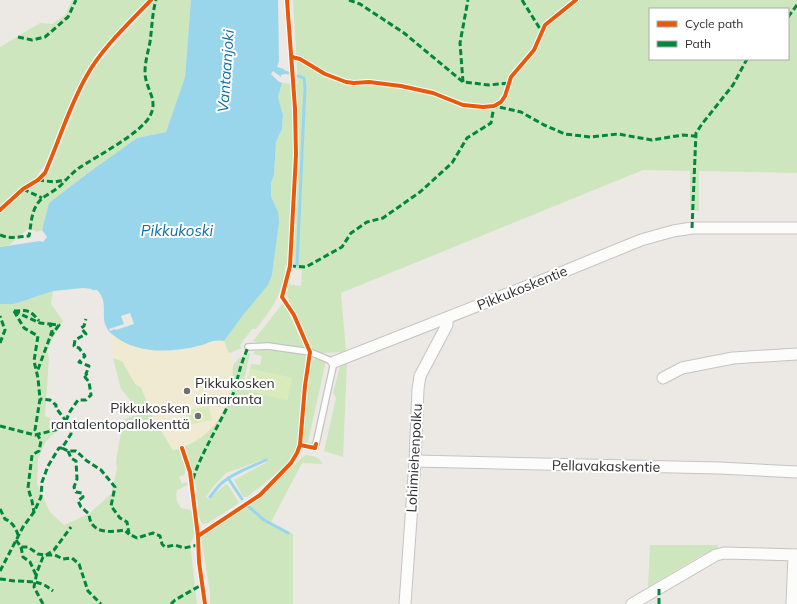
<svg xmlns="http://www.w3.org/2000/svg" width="797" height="604" font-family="Mulish,sans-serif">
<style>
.green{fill:#cee6be;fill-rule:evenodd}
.sand{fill:#f0ead3}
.pitch{fill:#d9eabb}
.water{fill:#99d6ec}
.pier{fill:#ece8e4}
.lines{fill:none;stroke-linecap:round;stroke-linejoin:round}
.stream{stroke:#99d6ec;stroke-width:3}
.lane-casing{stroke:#c5c4c5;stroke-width:8}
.street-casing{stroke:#c5c4c5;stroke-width:13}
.lane{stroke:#fcfcfb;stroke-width:5.5}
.street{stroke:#fcfcfb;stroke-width:11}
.quiet{stroke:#00873e;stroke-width:3;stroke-dasharray:6 3;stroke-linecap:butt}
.cycleway-casing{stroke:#fff;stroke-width:6}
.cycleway{stroke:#e8590c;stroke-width:4}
.poi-dot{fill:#706f6e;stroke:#fff;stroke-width:1.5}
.labels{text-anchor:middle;stroke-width:4;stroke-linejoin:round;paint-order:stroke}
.street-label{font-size:14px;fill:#2e2e2e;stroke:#fff}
.poi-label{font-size:14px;fill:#2e2e2e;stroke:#fff;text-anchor:start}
.water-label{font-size:15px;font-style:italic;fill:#0d6fa3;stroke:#fff}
</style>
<rect width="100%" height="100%" fill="#ece8e4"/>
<!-- green -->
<g class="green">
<path d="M72 0H148L95 56 75 91 45 165 40 171 31 188 46 177 50 171 78 101 93 71 108 52 155 0H191L185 77 166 132 137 138 88 173 49 203 42 230 37 232 29 228 9 245 0 247V47L40 23 52 24 66 14Z"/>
<path d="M293 0H797V173L699 171V211L690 210V171L643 170 341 293 346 352 321 353 313 350 290 306 287 294 289 284 301 286 302 270 294 269V266L286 265C282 293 274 307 256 329H252L240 345 241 348 230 353 228 352 224 341 227 335 253 302 272 275 278 212 271 196V183L274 175 276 142 282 129 283 115 278 97 282 83 298 84ZM650 9H788V59H650Z"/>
<path d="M53 291 51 304 63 321 54 336 47 352 49 357 45 416 50 418 59 429 46 441 38 459 37 484 50 512 64 525 89 514 111 494 117 469 116 461 123 420 141 413 121 389 113 358 122 361 136 385 141 387 154 419 173 450 179 449 186 469 184 475 179 477 182 484 186 482 188 485 177 490C175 497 177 503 181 508L191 510C193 520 198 535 190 543L197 604H0V304H14Z"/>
<path d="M283 303 287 309 305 348H304L264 344 253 341Z"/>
<path d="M260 350 304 353 306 356 298 439 295 454 292 459 282 469 247 497H243L234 480 267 462V460H262L226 473 213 487 206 497 209 499 226 484 228 485 239 503 208 523 202 524 199 516 195 478 185 446C192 443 200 439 206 433 225 417 230 390 233 366 237 359 242 356 250 353L242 389 287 400 292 378 250 369 251 364 260 365 262 356 253 354 255 351Z"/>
<path d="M316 359 326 361 308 442 314 443 313 445 305 444 302 441 310 364 313 360Z"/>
<path d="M347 363 343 457 324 451 336 398 333 393 340 366Z"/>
<path d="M306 455C314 456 319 457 323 464L302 463 271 522 293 534V604H210V592L201 538 262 496 300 459Z"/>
<path d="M650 545H718V549L702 555 648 587Z"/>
</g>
<!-- sand -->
<path class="sand" d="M112 334C141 352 164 354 197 346 209 344 211 339 224 341L228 352 230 353C241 396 218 439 173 450L154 419 141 387 136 385 122 361 113 358Z"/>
<!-- pitch -->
<g class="pitch">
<path d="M250 369 292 378 287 400 245 390Z"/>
<path d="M209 406 212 420 188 425 185 411Z"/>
</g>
<!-- water -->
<path class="water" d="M191 0H278L279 61 277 67 284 69 285 74 281 75V77L273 71 271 74 278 81 282 83 278 97 283 115 282 129 276 142 274 175 271 183V196L278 212 279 222 272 275 268 285 243 315 224 341C211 339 209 344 198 346 170 353 136 354 113 335 95 320 112 305 97 290H92V289L83 288 53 291 14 304H0V247L40 241 43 242 47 237 42 230 49 203 88 173 137 138 166 132 185 77Z"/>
<!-- pier -->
<path class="pier" d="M130 313 134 324 116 330 115 329 110 331 109 329 124 324 121 316Z"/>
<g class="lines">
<!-- stream -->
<g class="stream">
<path d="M285 72 288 73"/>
<path d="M297 265 305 87 304 78 298 76"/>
<path d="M228 478 242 499"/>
<path d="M210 497C214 492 218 486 223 482 235 472 251 467 266 460"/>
<path d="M247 505 264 520 288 533"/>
</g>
<defs>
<path id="lane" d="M248 347 268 346 310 352 334 362 316 444"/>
<g id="street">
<path d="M334 362 548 278 641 240 673 231 692 228H797"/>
<path d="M663 378 682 368 733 358 797 354"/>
<path d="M415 461 719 468 797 472"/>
<path d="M405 604 415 461 418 389 420 376 447 325V318"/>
<path d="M632 604 716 555 724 553 797 555"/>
<path d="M792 604 794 555"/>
</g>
</defs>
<!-- lane casing -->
<use href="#lane" class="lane-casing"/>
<!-- street casing -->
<use href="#street" class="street-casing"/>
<!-- lane -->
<use href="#lane" class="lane"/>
<!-- street -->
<use href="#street" class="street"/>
<!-- quiet -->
<g class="quiet">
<path d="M349 0 360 4 404 33 463 82 489 85 509 83"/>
<path d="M522 0 542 32"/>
<path d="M788 17 797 5"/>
<path d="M18 37 32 40 45 37 68 17 76 0"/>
<path d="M463 82 460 43 468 0"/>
<path d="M38 180 54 182 65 180"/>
<path d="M23 189 42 198"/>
<path d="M692 228 696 133 702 124 733 85 747 59"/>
<path d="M0 235C10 239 19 237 29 236 31 226 31 215 36 206 41 196 53 193 61 185 67 179 72 173 79 168 97 156 140 134 150 116 159 99 145 89 145 72 145 62 148 52 150 42 152 28 152 14 156 0"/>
<path d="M290 266 306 267 342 247 351 233 367 222 383 218 420 192 452 163 467 138 491 123 494 106 521 112 544 125 565 134 591 137 618 134 652 140 683 135 695 136"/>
<path d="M14 311 24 328 38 336 34 361 38 378 40 399 35 430 41 441 39 451 32 455 28 488 32 501 34 512"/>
<path d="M14 311 40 323 50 324 52 331 50 337 37 372"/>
<path d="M14 311C28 310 30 310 39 321"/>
<path d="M50 324 59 325 51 336"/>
<path d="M0 343 5 330 0 316"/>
<path d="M66 421 69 413 78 400H86L91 395 89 382 85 377 88 376 86 374 89 366 79 362 85 356 79 348 74 346 75 340 86 334 81 328 84 326 86 319"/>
<path d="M0 426 35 435 59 429 70 428"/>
<path d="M62 448 68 451H76L87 461 101 470 115 487 111 506 120 518 127 522 129 534 137 538 153 533 160 536 162 544 165 547 175 545 184 548 198 545"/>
<path d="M68 451 71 458 76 461 77 479 74 487 76 492 82 493 83 497 78 501 81 507 89 514C90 533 109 533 124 530L129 534"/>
<path d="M193 479C202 451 219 426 231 399 235 391 236 382 239 373 241 364 245 355 248 347"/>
<path d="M0 509 5 519C12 522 16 528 18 535"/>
<path d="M16 540 21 547H28L38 554 46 555H55L63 559 72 558 79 564 88 591 101 604"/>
<path d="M21 547 23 557 30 562 36 575"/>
<path d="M0 571 23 527 34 512 41 497 42 482 48 466 59 448H62L71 434 70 426 56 408V405L50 400 40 399"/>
<path d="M0 579C5 579 11 581 16 581 32 582 40 580 53 591"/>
<path d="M43 604 34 587 37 572 43 557 54 550 71 527"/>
<path d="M171 604 175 600 203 584"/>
<path d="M659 604V589"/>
</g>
<defs>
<g id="cycleway">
<path d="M287 0 295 108 296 155 290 266 282 297 294 315 310 352 305 386 300 445"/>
<path d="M292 57 300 59 325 74 346 82 354 83 369 82 401 86 433 93 463 105 483 107 494 106 501 102 505 96 511 77 534 50 545 25 576 0"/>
<path d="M0 210 23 189 38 180 45 173C59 141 69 107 86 77 100 50 130 22 151 0"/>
<path d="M182 448 190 472 198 536 199 562 205 604"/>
<path d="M198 536 260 495 291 463 297 453 300 445 315 448 316 444"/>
</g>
</defs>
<!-- cycleway casing -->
<use href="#cycleway" class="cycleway-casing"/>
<!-- cycleway -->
<use href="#cycleway" class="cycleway"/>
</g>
<!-- markers -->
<g class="poi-dot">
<circle cx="187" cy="391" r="4"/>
<circle cx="198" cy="416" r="4"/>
</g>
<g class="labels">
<!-- street labels -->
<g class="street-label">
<text transform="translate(522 288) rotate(-22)" y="5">Pikkukoskentie</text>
<text transform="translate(414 458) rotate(-87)" y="5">Lohimiehenpolku</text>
<text transform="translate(606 466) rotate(1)" y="5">Pellavakaskentie</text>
</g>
<!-- poi labels -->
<g class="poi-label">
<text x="195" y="388">Pikkukosken<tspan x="195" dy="16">uimaranta</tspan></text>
<text x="190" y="413" text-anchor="end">Pikkukosken<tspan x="190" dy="16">rantalentopallokenttä</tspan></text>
</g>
<!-- water labels -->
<g class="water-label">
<text transform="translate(226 71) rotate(-86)" y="5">Vantaanjoki</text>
<text x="177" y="236">Pikkukoski</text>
</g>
</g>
<!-- legend -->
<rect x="649" y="8" width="140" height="52" fill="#ffffff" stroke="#ababab"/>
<rect x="657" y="21" width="20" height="6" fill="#e8590c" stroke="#ababab"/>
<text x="685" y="28" font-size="12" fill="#2e2e2e">Cycle path</text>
<rect x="657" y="41" width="20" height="6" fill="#00873e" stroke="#ababab"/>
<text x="685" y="48" font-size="12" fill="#2e2e2e">Path</text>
</svg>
